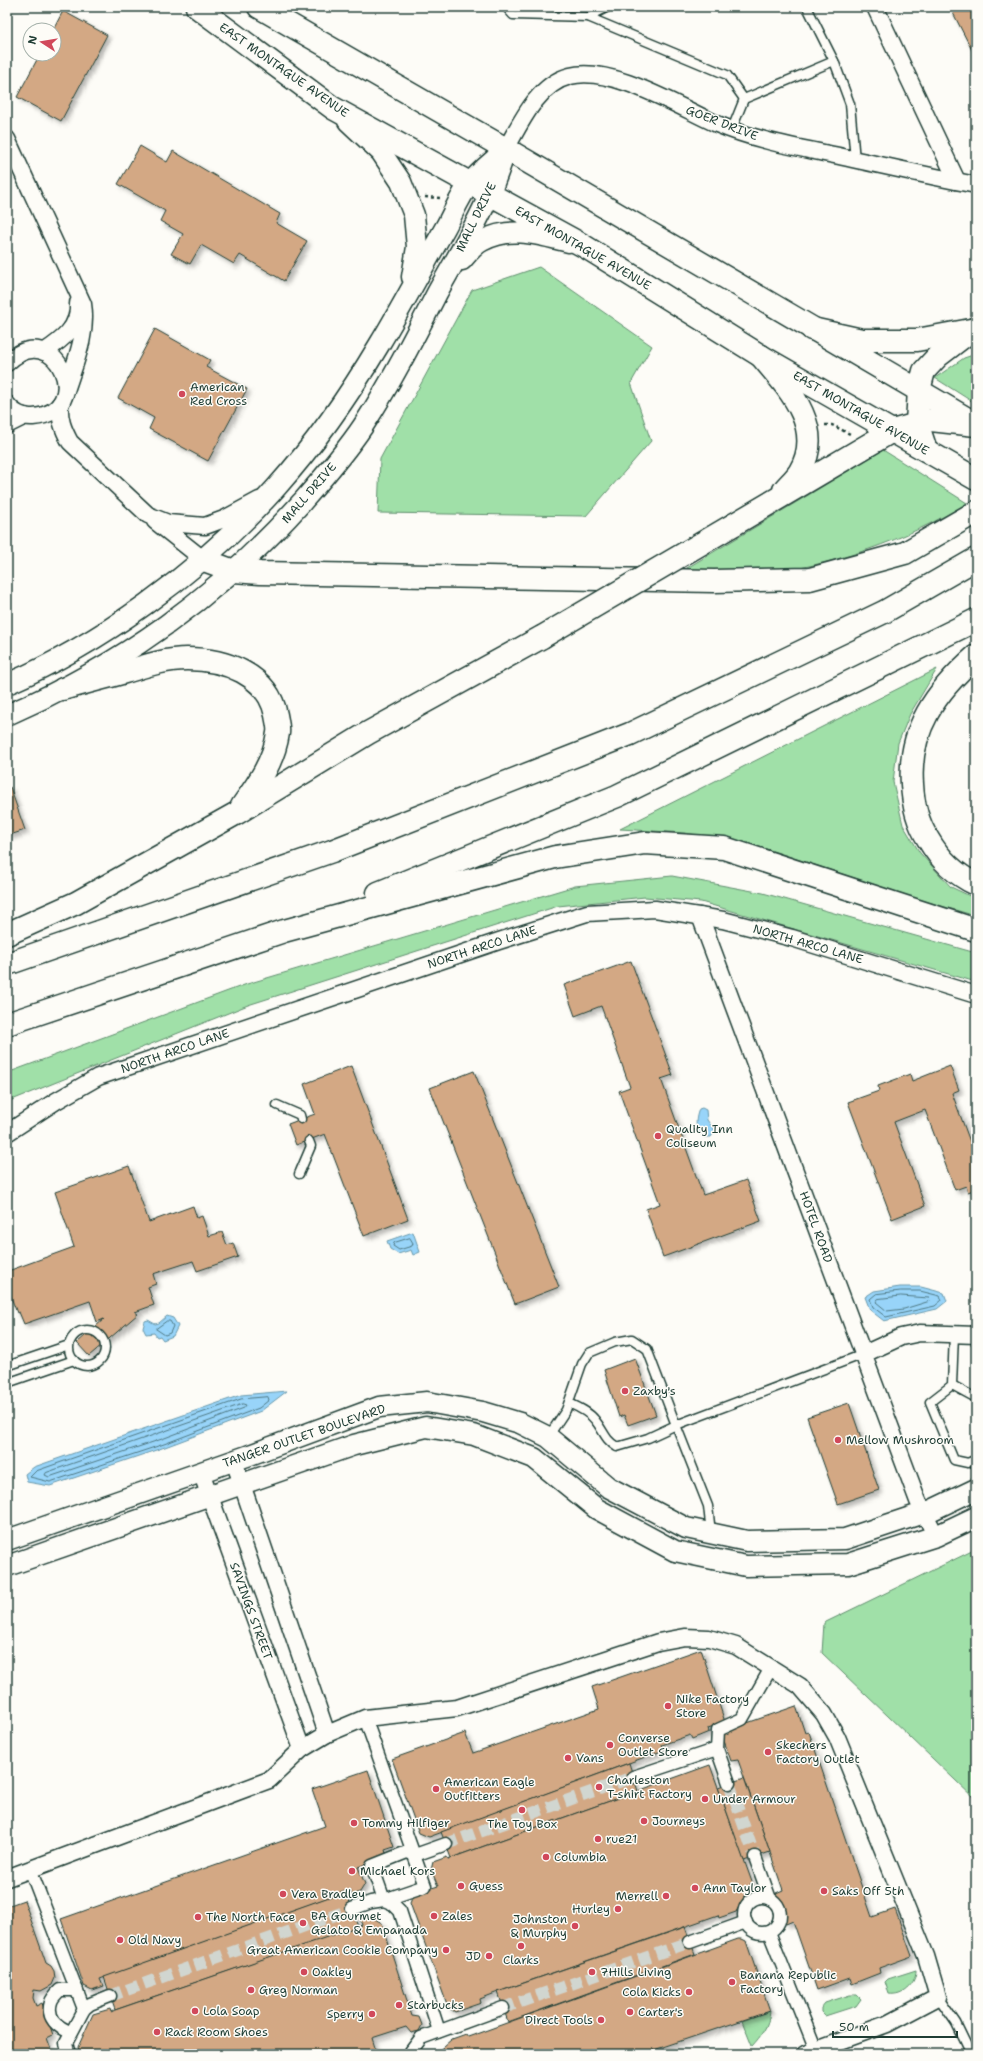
<svg xmlns="http://www.w3.org/2000/svg" width="983" height="2061" font-family="'Shantell Sans',sans-serif">
<style>
.green{fill:#a0e0a8;stroke:#608e6e}
.water{fill:#98d4f9;stroke:#6898aa}
.lines{fill:none;stroke-linecap:round;stroke-linejoin:round}
.shore{stroke:#4f7983;stroke-width:1}
.building{fill:#d3a884;stroke:#1f3d34;filter:url(#shadow)}
.pedestrian-tunnel{stroke:#d1d6d0;stroke-width:12;stroke-dasharray:12 6;stroke-linecap:butt}
.service-casing{stroke:#1f3d34;stroke-width:11}
.pedestrian-casing{stroke:#1f3d34;stroke-width:15}
.minor-casing{stroke:#1f3d34;stroke-width:19}
.tertiary-casing{stroke:#1f3d34;stroke-width:23}
.secondary-casing{stroke:#1f3d34;stroke-width:25}
.motorway-casing{stroke:#1f3d34;stroke-width:25}
.path{stroke:#1f3d34;stroke-width:2.5;stroke-dasharray:3 3;stroke-linecap:butt}
.service{stroke:#fdfcf7;stroke-width:8}
.pedestrian{stroke:#fdfcf7;stroke-width:12}
.minor{stroke:#fdfcf7;stroke-width:16}
.tertiary{stroke:#fdfcf7;stroke-width:20}
.secondary{stroke:#fdfcf7;stroke-width:22}
.motorway{stroke:#fdfcf7;stroke-width:22}
.motorway-bridge-casing{stroke:#1f3d34;stroke-width:25;stroke-linecap:butt}
.motorway-bridge{stroke:#fdfcf7;stroke-width:22}
.poi-dot{fill:#d1495b;stroke:#fdfcf7;stroke-width:1.5}
.labels{text-anchor:middle;stroke-width:3;stroke-linejoin:round;paint-order:stroke}
.street-label{font-size:12px;fill:#1f3d34;stroke:#fdfcf7}
.poi-label{font-size:12px;fill:#1f3d34;stroke:#fdfcf7;text-anchor:start}
</style>
<defs>
<filter id="shadow"><feDropShadow dx="3.5" dy="3.5" stdDeviation="2" flood-color="#0004"/></filter>
</defs>
<rect width="100%" height="100%" fill="#fdfcf7"/>
<filter id="ink" filterUnits="userSpaceOnUse"><feTurbulence type="fractalNoise" baseFrequency=".025" numOctaves="2"/><feDisplacementMap in="SourceGraphic" scale="8" xChannelSelector="R" yChannelSelector="G"/><feConvolveMatrix kernelMatrix="1 2 1 2 8 2 1 2 1" color-interpolation-filters="sRGB"/></filter>
<g filter="url(#ink)">
<!-- green -->
<g class="green">
<path d="M539 267 652 346 631 383 651 441 586 516 378 513 380 459 472 290Z"/>
<path d="M976 354V404L935 378 964 358Z"/>
<path d="M883 450 967 503C908 540 831 566 762 574 735 577 705 574 677 574Z"/>
<path d="M937 669 910 714 898 743 893 782 903 825 920 853 951 887 976 899V916L921 900 754 845 685 833 620 829Z"/>
<path d="M672 876 763 893 976 953V982L701 902 645 897 558 906 248 1005 7 1102V1073L247 984 575 886Z"/>
<path d="M976 1549V1800L822 1653 824 1623Z"/>
<path d="M916 1970C916 1984 903 1996 889 1994L885 1982 888 1979Z"/>
<path d="M850 1995H857L861 1999 856 2006 825 2016 821 2012V2008L825 2003Z"/>
<path d="M770 2011C769 2026 761 2036 752 2046L742 2021Z"/>
</g>
<!-- water -->
<g class="water">
<path d="M702 1108 706 1110 707 1120 715 1131 711 1137H704C694 1130 695 1120 699 1109Z"/>
<path d="M413 1232 420 1252 413 1255 411 1250 398 1254 390 1249 387 1241Z"/>
<path d="M900 1287H921L944 1293 947 1301 937 1309 884 1321 870 1310 865 1297 874 1291Z"/>
<path d="M167 1316 173 1318 178 1326 173 1336 163 1340 160 1336 157 1337 154 1333 146 1334 143 1328 145 1321 148 1320 155 1324 159 1323Z"/>
<path d="M287 1391 261 1411 165 1447 50 1486 27 1482 25 1474 34 1467 241 1395Z"/>
</g>
<g class="lines">
<!-- shore -->
<g class="shore">
<path d="M410 1238 413 1243 412 1246 399 1250 393 1246 394 1243Z"/>
<path d="M901 1291H920L940 1296 942 1300 935 1306 886 1317 873 1307 870 1299 876 1294Z"/>
<path d="M901 1296 929 1298 930 1301 904 1309 887 1311 876 1302 878 1299Z"/>
<path d="M167 1321H170L173 1326 170 1333 165 1335 156 1329Z"/>
<path d="M268 1397 269 1400 259 1408 164 1444 50 1482 30 1477 36 1471 241 1399Z"/>
<path d="M243 1404 246 1405 244 1408 162 1439 49 1477 45 1475 46 1473Z"/>
</g>
</g>
<!-- building -->
<g class="building">
<path d="M950 7H976V58Z"/>
<path d="M63 11 107 35 61 121 17 97 40 54H54L53 30Z"/>
<path d="M140 146 167 162 173 151 280 214 276 223 307 241 284 281 240 255 234 264 201 245 190 264 171 254 183 234 160 221 165 211 118 184Z"/>
<path d="M155 329 210 360 206 367 247 389 208 461 149 429 154 418 118 398Z"/>
<path d="M10 787 25 830 7 836V788Z"/>
<path d="M631 961 673 1075 661 1079 703 1195 746 1180 761 1221 663 1257 646 1209 660 1204 619 1091 630 1087 601 1006 575 1016 564 985Z"/>
<path d="M351 1066 408 1219 364 1236 325 1134 296 1145 288 1124 315 1114 304 1084Z"/>
<path d="M950 1066 959 1090 952 1093 976 1158V1189L968 1192 966 1186 955 1190 925 1110 894 1122 925 1206 892 1219 848 1102 879 1091 878 1086 910 1074 912 1081Z"/>
<path d="M474 1071 559 1287 515 1304 430 1088Z"/>
<path d="M129 1166 149 1222 193 1206 197 1218 202 1216 209 1236 222 1232 227 1245 233 1243 238 1257 197 1271 193 1261 153 1274 156 1284 148 1287 154 1305 135 1312 138 1314 89 1356 77 1343 104 1319 97 1322 90 1301 24 1324 19 1312 17 1313 7 1287V1282L11 1281 8 1271 74 1247 55 1192Z"/>
<path d="M635 1358 656 1415 628 1425 624 1415 619 1417 604 1370Z"/>
<path d="M849 1403 879 1490 838 1504 807 1417Z"/>
<path d="M701 1649 725 1722 708 1728 709 1732 692 1739 690 1735 662 1745 664 1750 429 1837 419 1833 392 1759 465 1733 473 1753 599 1709 592 1687Z"/>
<path d="M796 1706 805 1733 809 1732 872 1917 895 1909 912 1956 879 1968 880 1973 852 1984 850 1978 817 1990 793 1921 786 1924 776 1893 783 1890 738 1760 731 1761 721 1732Z"/>
<path d="M629 1763 638 1791 451 1858 441 1832Z"/>
<path d="M710 1765 752 1882 736 1912 719 1918 718 1915 498 1992 480 1999 481 2003 455 2012 448 2007 410 1903 414 1894 438 1886 431 1870 433 1862 447 1857 448 1859 451 1858Z"/>
<path d="M368 1770 394 1847 385 1850 387 1856 358 1867 365 1884 360 1892 352 1895 350 1890 100 1979 103 1986 92 1990 84 1986 61 1919 325 1826 312 1789Z"/>
<path d="M744 1778 770 1852 744 1861 718 1787Z"/>
<path d="M346 1891 358 1927 115 2010 104 1977Z"/>
<path d="M24 1900 46 1963 51 1966 54 1971 55 1978 52 1985 41 1991 34 1990 33 1998 36 2006 42 2003 53 2035 47 2038 53 2054H7V1906Z"/>
<path d="M370 1916 382 1923 412 2016 419 2017 422 2025 419 2031 411 2033 406 2027 372 2038 377 2054H80L78 2047 93 2014 110 2009 111 2012 115 2010 362 1925 360 1920Z"/>
<path d="M685 1927 695 1954 508 2022 498 1992Z"/>
<path d="M738 1939H742L746 1941 770 2011 642 2054H435L452 2039 466 2034 468 2037Z"/>
</g>
<g class="lines">
<!-- pedestrian-tunnel -->
<g class="pedestrian-tunnel">
<path d="M729 1783 755 1857"/>
<path d="M446 1844 633 1777"/>
<path d="M110 1996 352 1909"/>
<path d="M503 2008 690 1942"/>
</g>
<defs>
<g id="service">
<path d="M506 7 513 15 588 17"/>
<path d="M608 7 588 17 727 75 744 99"/>
<path d="M834 61 850 104 855 160"/>
<path d="M732 129 744 99 834 61 807 7"/>
<path d="M277 1105 300 1115 301 1119"/>
<path d="M299 1174 311 1146 309 1141"/>
<circle cx="87" cy="1348" r="18"/>
<path d="M954 1334 952 1385 930 1402 954 1460 968 1463 976 1459"/>
<path d="M7 1366 69 1345"/>
<path d="M7 1383 74 1360"/>
<path d="M952 1385 976 1398"/>
<path d="M569 1403C578 1407 589 1412 595 1420 604 1431 604 1439 617 1447L648 1438 676 1425 708 1506 711 1533"/>
<path d="M548 1437 566 1410 582 1364 589 1353 615 1342 632 1339 647 1349 676 1425 864 1354"/>
<path d="M938 1997 956 2023 971 2054"/>
</g>
<g id="pedestrian">
<path d="M633 1777 717 1749"/>
<path d="M729 1783 717 1749 718 1730 742 1719 771 1668"/>
<path d="M755 1857 770 1899"/>
<path d="M30 1869 84 2009"/>
<circle cx="762" cy="1915" r="18"/>
<path d="M352 1909 371 1902 384 1900 425 1886 365 1718"/>
<path d="M769 1932 816 2050"/>
<path d="M690 1942 746 1922"/>
<path d="M439 2031 400 1911 393 1904 384 1900 372 1866 407 1852 415 1855 446 1844"/>
<path d="M71 2032C58 2028 46 2018 51 2002 52 1998 57 1993 60 1990H77"/>
<path d="M69 2054 66 2043 84 2009 90 2004 110 1996"/>
<path d="M409 2054 421 2038 503 2008"/>
</g>
<g id="minor">
<path d="M875 7 957 181"/>
<path d="M7 139 83 304C88 335 74 365 65 394"/>
<path d="M506 149C521 122 538 84 570 76 611 65 679 107 717 124 754 140 795 147 834 155 881 165 928 176 976 185"/>
<path d="M44 352C62 340 80 327 78 303"/>
<path d="M7 363C55 315 97 412 33 417 24 418 12 412 7 404"/>
<path d="M60 404C59 419 63 429 70 442L148 515 168 523 205 526 224 519 259 500"/>
<path d="M7 425 25 416"/>
<path d="M155 521 204 560"/>
<path d="M700 916 918 1501 936 1536"/>
<path d="M7 1133 56 1101 98 1077 499 941 587 913 655 909 723 920 792 938 976 995"/>
<path d="M864 1354 901 1337 920 1333 976 1335"/>
<path d="M234 1461 327 1734"/>
<path d="M201 1472 302 1749"/>
<path d="M7 1878 269 1780 302 1749 327 1734 365 1718 457 1708 658 1642 685 1637 709 1638 736 1646 800 1686 824 1714 837 1737 926 1956 938 1997 887 2024 805 2054"/>
</g>
<g id="tertiary">
<path d="M348 121 381 152 401 182 414 215 417 247 412 277"/>
<path d="M462 260C468 253 474 245 482 241 511 225 540 235 569 242"/>
<path d="M7 684C56 663 103 635 146 604 246 532 316 451 379 345 402 307 423 267 445 228 453 214 460 195 471 182 480 171 492 162 503 152"/>
<path d="M7 715C122 665 218 596 302 502 323 478 345 453 363 426 391 383 414 338 437 293 455 260 476 227 490 193 496 179 501 164 506 149"/>
<path d="M7 1540 247 1456 379 1407 427 1402 483 1412 520 1423 548 1437 608 1487 686 1528 747 1541 845 1539 932 1510 976 1489"/>
<path d="M7 1566 354 1445 426 1427 474 1435 534 1458 597 1509 675 1551 746 1566 848 1564 936 1536 976 1517"/>
</g>
<g id="secondary">
<path d="M197 7 333 108 584 246 761 356 976 479"/>
<path d="M259 7 506 149 976 424"/>
</g>
<g id="motorway">
<path d="M812 329 862 340H917L976 329"/>
<path d="M761 356C787 387 826 427 800 471 796 478 789 484 784 490"/>
<path d="M926 450 917 423 919 390 924 371 938 356 968 333"/>
<path d="M733 525 892 431 931 420 976 425"/>
<path d="M204 560 234 571 260 573 714 581 810 579 905 553 976 512"/>
<path d="M976 656C936 691 908 730 912 784 913 804 917 822 928 839 939 858 956 875 976 884"/>
<path d="M63 689C84 683 104 678 125 672 145 666 165 659 187 659 224 659 268 674 276 715 277 721 279 728 278 733 274 761 258 784 242 806"/>
<path d="M378 893 617 796 976 620"/>
<path d="M7 934 76 903 237 813 368 733 542 637"/>
<path d="M7 964 332 851 630 734 884 612 976 559"/>
<path d="M7 1024 284 931 555 857 645 843 724 848 976 930"/>
</g>
</defs>
<!-- service casing -->
<use href="#service" class="service-casing"/>
<!-- pedestrian casing -->
<use href="#pedestrian" class="pedestrian-casing"/>
<!-- minor casing -->
<use href="#minor" class="minor-casing"/>
<!-- tertiary casing -->
<use href="#tertiary" class="tertiary-casing"/>
<!-- secondary casing -->
<use href="#secondary" class="secondary-casing"/>
<!-- motorway casing -->
<use href="#motorway" class="motorway-casing"/>
<!-- path -->
<g class="path">
<path d="M425 197 440 198"/>
<path d="M825 425H832L850 434"/>
</g>
<!-- service -->
<use href="#service" class="service"/>
<!-- pedestrian -->
<use href="#pedestrian" class="pedestrian"/>
<!-- minor -->
<use href="#minor" class="minor"/>
<!-- tertiary -->
<use href="#tertiary" class="tertiary"/>
<!-- secondary -->
<use href="#secondary" class="secondary"/>
<!-- motorway -->
<use href="#motorway" class="motorway"/>
<defs>
<path id="motorway-bridge" d="M542 637 733 525"/>
</defs>
<!-- motorway-bridge casing -->
<use href="#motorway-bridge" class="motorway-bridge-casing"/>
<!-- motorway-bridge -->
<use href="#motorway-bridge" class="motorway-bridge"/>
</g>
</g>
<!-- markers -->
<g class="poi-dot">
<circle cx="182" cy="394" r="4"/>
<circle cx="658" cy="1136" r="4"/>
<circle cx="625" cy="1391" r="4"/>
<circle cx="838" cy="1440" r="4"/>
<circle cx="668" cy="1706" r="4"/>
<circle cx="610" cy="1745" r="4"/>
<circle cx="768" cy="1752" r="4"/>
<circle cx="568" cy="1758" r="4"/>
<circle cx="599" cy="1787" r="4"/>
<circle cx="436" cy="1789" r="4"/>
<circle cx="705" cy="1799" r="4"/>
<circle cx="522" cy="1810" r="4"/>
<circle cx="644" cy="1821" r="4"/>
<circle cx="354" cy="1823" r="4"/>
<circle cx="598" cy="1839" r="4"/>
<circle cx="546" cy="1857" r="4"/>
<circle cx="352" cy="1871" r="4"/>
<circle cx="461" cy="1886" r="4"/>
<circle cx="695" cy="1888" r="4"/>
<circle cx="824" cy="1891" r="4"/>
<circle cx="283" cy="1894" r="4"/>
<circle cx="666" cy="1896" r="4"/>
<circle cx="618" cy="1909" r="4"/>
<circle cx="434" cy="1916" r="4"/>
<circle cx="198" cy="1917" r="4"/>
<circle cx="303" cy="1923" r="4"/>
<circle cx="575" cy="1926" r="4"/>
<circle cx="120" cy="1940" r="4"/>
<circle cx="521" cy="1946" r="4"/>
<circle cx="446" cy="1950" r="4"/>
<circle cx="489" cy="1956" r="4"/>
<circle cx="304" cy="1972" r="4"/>
<circle cx="592" cy="1972" r="4"/>
<circle cx="732" cy="1982" r="4"/>
<circle cx="251" cy="1990" r="4"/>
<circle cx="689" cy="1992" r="4"/>
<circle cx="399" cy="2005" r="4"/>
<circle cx="195" cy="2011" r="4"/>
<circle cx="630" cy="2012" r="4"/>
<circle cx="372" cy="2014" r="4"/>
<circle cx="601" cy="2020" r="4"/>
<circle cx="157" cy="2032" r="4"/>
</g>
<g class="labels">
<!-- street labels -->
<g class="street-label">
<text transform="translate(284 70) rotate(35)" y="4">EAST MONTAGUE AVENUE</text>
<text transform="translate(722 123) rotate(21)" y="4">GOER DRIVE</text>
<text transform="translate(476 217) rotate(-64)" y="4">MALL DRIVE</text>
<text transform="translate(583 248) rotate(30)" y="4">EAST MONTAGUE AVENUE</text>
<text transform="translate(861 413) rotate(30)" y="4">EAST MONTAGUE AVENUE</text>
<text transform="translate(309 493) rotate(-49)" y="4">MALL DRIVE</text>
<text transform="translate(808 944) rotate(16)" y="4">NORTH ARCO LANE</text>
<text transform="translate(482 947) rotate(-18)" y="4">NORTH ARCO LANE</text>
<text transform="translate(175 1051) rotate(-19)" y="4">NORTH ARCO LANE</text>
<text transform="translate(816 1227) rotate(70)" y="4">HOTEL ROAD</text>
<text transform="translate(304 1436) rotate(-19)" y="4">TANGER OUTLET BOULEVARD</text>
<text transform="translate(251 1611) rotate(70)" y="4">SAVINGS STREET</text>
</g>
<!-- poi labels -->
<g class="poi-label">
<text x="190" y="391">American<tspan x="190" dy="14">Red Cross</tspan></text>
<text x="666" y="1133">Quality Inn<tspan x="666" dy="14">Coliseum</tspan></text>
<text x="633" y="1395">Zaxby's</text>
<text x="846" y="1444">Mellow Mushroom</text>
<text x="676" y="1703">Nike Factory<tspan x="676" dy="14">Store</tspan></text>
<text x="618" y="1742">Converse<tspan x="618" dy="14">Outlet Store</tspan></text>
<text x="776" y="1749">Skechers<tspan x="776" dy="14">Factory Outlet</tspan></text>
<text x="576" y="1762">Vans</text>
<text x="607" y="1784">Charleston<tspan x="607" dy="14">T-shirt Factory</tspan></text>
<text x="444" y="1786">American Eagle<tspan x="444" dy="14">Outfitters</tspan></text>
<text x="713" y="1803">Under Armour</text>
<text x="652" y="1825">Journeys</text>
<text x="362" y="1827">Tommy Hilfiger</text>
<text x="522" y="1828" text-anchor="middle">The Toy Box</text>
<text x="606" y="1843">rue21</text>
<text x="554" y="1861">Columbia</text>
<text x="360" y="1875">Michael Kors</text>
<text x="469" y="1890">Guess</text>
<text x="703" y="1892">Ann Taylor</text>
<text x="832" y="1895">Saks Off 5th</text>
<text x="291" y="1898">Vera Bradley</text>
<text x="658" y="1900" text-anchor="end">Merrell</text>
<text x="610" y="1913" text-anchor="end">Hurley</text>
<text x="311" y="1920">BA Gourmet<tspan x="311" dy="14">Gelato &amp; Empanada</tspan></text>
<text x="442" y="1920">Zales</text>
<text x="206" y="1921">The North Face</text>
<text x="567" y="1923" text-anchor="end">Johnston<tspan x="567" dy="14">&amp; Murphy</tspan></text>
<text x="128" y="1944">Old Navy</text>
<text x="438" y="1954" text-anchor="end">Great American Cookie Company</text>
<text x="481" y="1960" text-anchor="end">JD</text>
<text x="521" y="1964" text-anchor="middle">Clarks</text>
<text x="312" y="1976">Oakley</text>
<text x="600" y="1976">7Hills Living</text>
<text x="740" y="1979">Banana Republic<tspan x="740" dy="14">Factory</tspan></text>
<text x="259" y="1994">Greg Norman</text>
<text x="681" y="1996" text-anchor="end">Cola Kicks</text>
<text x="407" y="2009">Starbucks</text>
<text x="203" y="2015">Lola Soap</text>
<text x="638" y="2016">Carter's</text>
<text x="364" y="2018" text-anchor="end">Sperry</text>
<text x="593" y="2024" text-anchor="end">Direct Tools</text>
<text x="165" y="2036">Rack Room Shoes</text>
</g>
</g>
<!-- margin -->
<rect width="983" height="2061" fill="none" stroke="#fdfcf7" stroke-width="24"/>
<rect x="12" y="12" width="959" height="2037" fill="none" stroke="#1f3d34" stroke-width="1.5" filter="url(#ink)"/>
<!-- north arrow -->
<g transform="translate(42 42) rotate(282)"><circle r="19" fill="#fdfcf7" stroke="#a4b0a9"/>
<path d="M0-3L7 15L0 10L-7 15Z" fill="#d1495b"/>
<text y="-6" font-size="11" font-weight="bold" text-anchor="middle" fill="#1f3d34">N</text>
</g>
<!-- scale -->
<path d="M833 2031v6h124v-6" fill="none" stroke="#1f3d34" stroke-width="2"/>
<text x="839" y="2031" font-size="12" fill="#1f3d34" stroke="#fdfcf7" stroke-width="3" paint-order="stroke">50 m</text>
</svg>
